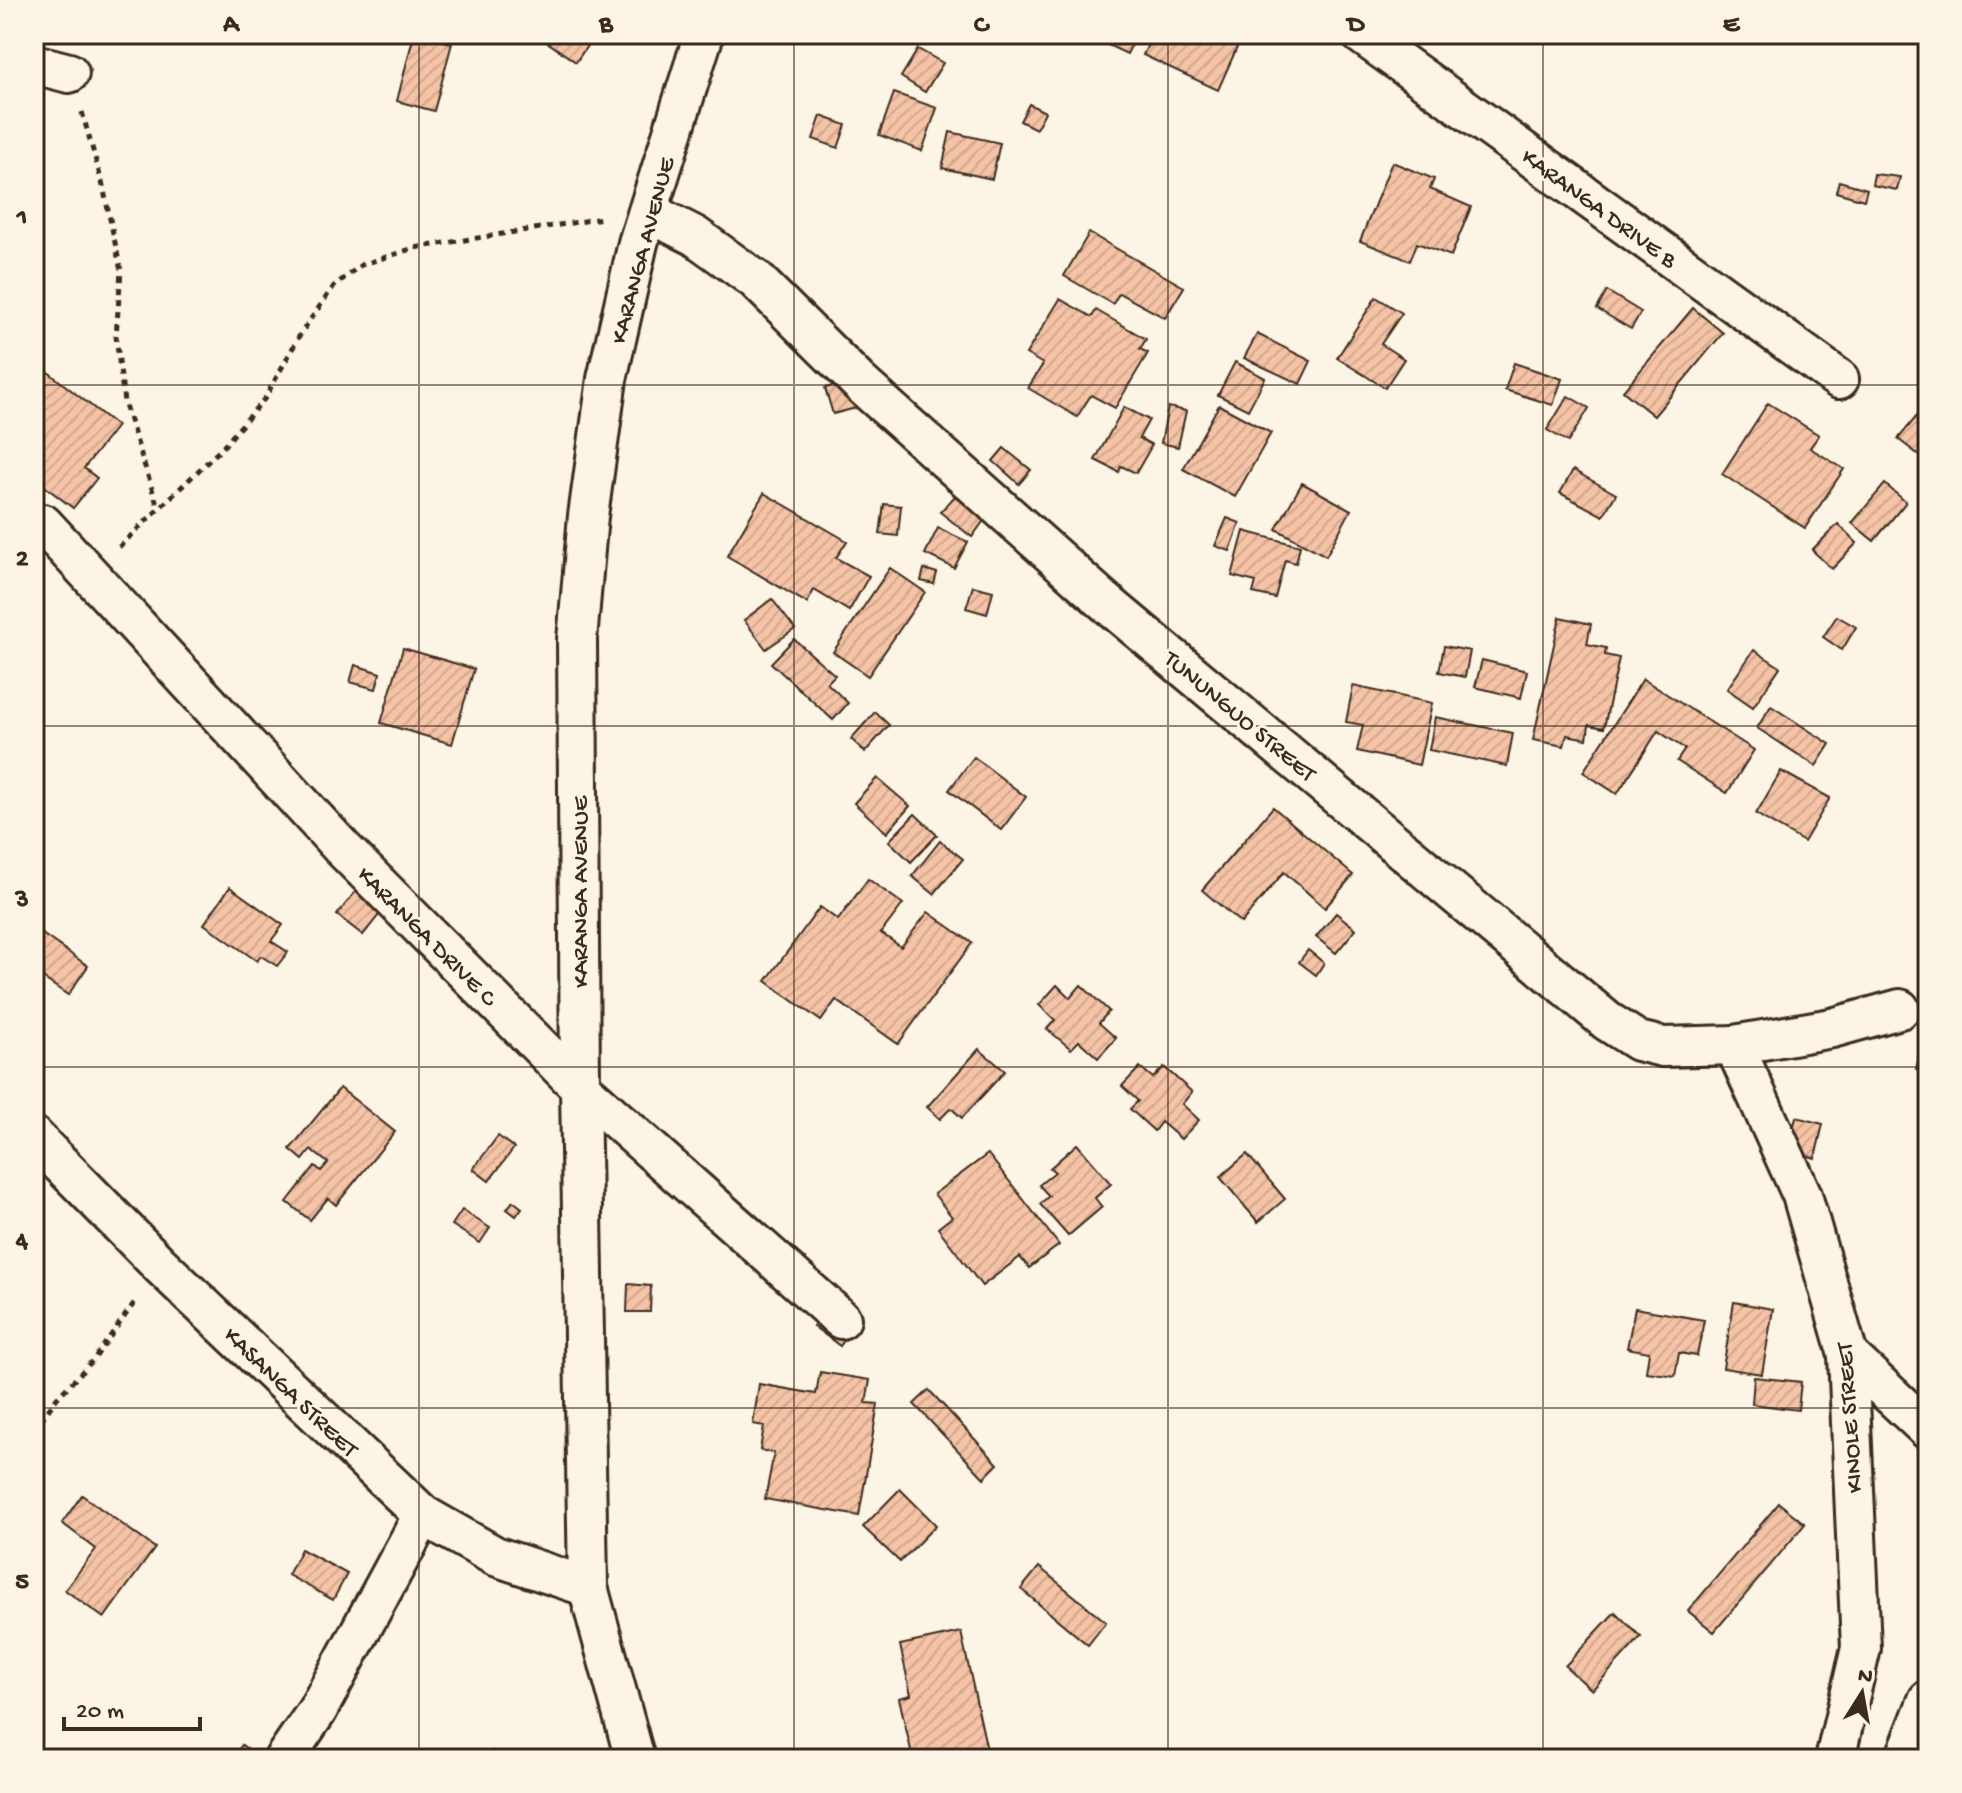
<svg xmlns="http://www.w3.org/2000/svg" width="1962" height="1793" font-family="'Gochi Hand',sans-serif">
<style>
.building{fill:url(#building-hatch);stroke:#3b2a1e;stroke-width:2}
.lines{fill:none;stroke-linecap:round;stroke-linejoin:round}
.minor-casing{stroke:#3b2a1e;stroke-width:44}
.path{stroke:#3b2a1e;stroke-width:5;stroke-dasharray:6 6;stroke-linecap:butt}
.minor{stroke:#fcf5e5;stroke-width:38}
.grid{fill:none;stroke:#3b2a1e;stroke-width:2;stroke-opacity:0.55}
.labels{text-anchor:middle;stroke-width:6;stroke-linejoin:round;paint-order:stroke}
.street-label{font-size:24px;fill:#3b2a1e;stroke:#fcf5e5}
.neatline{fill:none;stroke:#3b2a1e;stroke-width:3}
.grid-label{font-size:26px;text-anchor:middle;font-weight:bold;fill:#3b2a1e}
</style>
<defs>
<pattern id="building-hatch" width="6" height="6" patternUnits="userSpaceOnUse" patternTransform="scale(2)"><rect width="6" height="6" fill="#f5c3a6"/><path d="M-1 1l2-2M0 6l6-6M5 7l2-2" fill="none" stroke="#d3a88e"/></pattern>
</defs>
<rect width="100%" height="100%" fill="#fcf5e5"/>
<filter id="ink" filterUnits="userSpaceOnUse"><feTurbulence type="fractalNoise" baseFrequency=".0125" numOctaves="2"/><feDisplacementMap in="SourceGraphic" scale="16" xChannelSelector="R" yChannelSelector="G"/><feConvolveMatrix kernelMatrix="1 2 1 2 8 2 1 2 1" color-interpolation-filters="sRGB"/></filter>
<g filter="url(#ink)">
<!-- building -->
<g class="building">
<path d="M414 34 452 43 434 111 397 101Z"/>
<path d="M542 34H595L576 62 540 37Z"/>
<path d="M1002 34H1030L1022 46Z"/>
<path d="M1098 34H1137L1127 54 1095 39Z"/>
<path d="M1153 34H1189L1186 41 1199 48 1206 34H1243L1218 90 1143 55Z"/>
<path d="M918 49 943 63 925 92 901 77Z"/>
<path d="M894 93 937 108 922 151 879 135Z"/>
<path d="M1029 104 1045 112 1036 129 1020 121Z"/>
<path d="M821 116 846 125 838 148 813 139Z"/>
<path d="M950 132 1000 143 992 179 942 168Z"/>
<path d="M1392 162 1434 179 1430 189 1471 207 1451 256 1417 243 1410 261 1360 241Z"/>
<path d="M1874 174 1900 177 1897 190 1872 185Z"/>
<path d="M1839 181 1867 189 1864 200 1836 192Z"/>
<path d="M1089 233 1184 287 1165 318 1119 293 1113 304 1064 276Z"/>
<path d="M1607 291 1641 312 1631 329 1597 309Z"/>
<path d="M1376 297 1402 313 1381 344 1404 359 1385 388 1337 358Z"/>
<path d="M1060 299 1092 317 1096 310 1146 339 1140 349 1148 353 1115 408 1091 395 1077 417 1028 388 1043 364 1026 354Z"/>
<path d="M1693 308 1723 333 1654 416 1623 391Z"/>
<path d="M1257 334 1311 361 1300 384 1244 358Z"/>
<path d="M34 361 117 426 84 468 97 478 73 508 34 478Z"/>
<path d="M1235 362 1265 378 1248 410 1218 395Z"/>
<path d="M1514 363 1562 379 1553 405 1505 390Z"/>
<path d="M856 380 864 406 833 414 825 388Z"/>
<path d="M1568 396 1589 408 1568 442 1547 430Z"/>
<path d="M1768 403 1819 435 1810 448 1844 469 1805 528 1722 474Z"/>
<path d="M1219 405 1271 433 1235 497 1183 469Z"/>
<path d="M1124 407 1149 420 1139 438 1152 445 1136 473 1121 466 1119 472 1095 460Z"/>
<path d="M1168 407 1186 411 1178 447 1161 443Z"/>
<path d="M1921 411 1928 416V462L1898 439Z"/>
<path d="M1004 448 1031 470 1019 484 993 461Z"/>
<path d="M1573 470 1616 494 1603 516 1560 493Z"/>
<path d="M1302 483 1351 510 1326 556 1276 529Z"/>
<path d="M1885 484 1906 502 1874 541 1852 523Z"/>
<path d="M764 493 847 541 836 558 869 576 849 611 814 590 807 603 727 556Z"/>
<path d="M955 496 985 519 972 537 940 512Z"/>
<path d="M884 504 901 506 898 536 880 534Z"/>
<path d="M1227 518 1240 523 1230 551 1215 546Z"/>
<path d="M1838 524 1857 543 1832 569 1812 550Z"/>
<path d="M938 528 968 542 954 568 925 554Z"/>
<path d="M1244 531 1300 546 1296 563 1285 560 1275 598 1253 593 1256 582 1232 576Z"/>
<path d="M890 568 925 592 868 676 833 652Z"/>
<path d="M924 569 937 573 934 584 921 581Z"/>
<path d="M973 586 993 591 987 614 966 608Z"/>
<path d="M772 599 795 629 766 649 744 620Z"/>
<path d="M1837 616 1856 627 1842 650 1823 637Z"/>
<path d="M1560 617 1591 624 1587 644 1606 648 1605 655 1619 658 1604 728 1589 725 1587 739 1567 735 1564 746 1533 740Z"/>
<path d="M794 639 835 675 827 683 848 703 833 720 771 663Z"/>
<path d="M1444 646 1470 651 1465 677 1439 672Z"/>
<path d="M403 648 474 669 452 744 381 723Z"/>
<path d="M1754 650 1780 667 1753 707 1727 689Z"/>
<path d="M1482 660 1527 671 1521 698 1475 687Z"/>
<path d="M355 665 380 673 376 689 350 682Z"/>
<path d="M1643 679 1754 750 1727 793 1677 761 1685 749 1658 731 1617 794 1583 772Z"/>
<path d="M1353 686 1432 703 1419 765 1357 751 1363 725 1346 722Z"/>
<path d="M1771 706 1830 744 1816 766 1757 728Z"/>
<path d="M875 712 889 725 865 752 851 739Z"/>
<path d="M1435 717 1513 733 1507 766 1429 750Z"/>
<path d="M974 757 1026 797 1001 830 949 790Z"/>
<path d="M1781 771 1830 798 1804 842 1756 814Z"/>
<path d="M877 778 910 806 887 833 854 803Z"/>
<path d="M1273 807 1353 875 1325 908 1284 872 1241 923 1202 890Z"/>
<path d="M915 814 937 835 911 862 889 841Z"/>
<path d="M940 841 963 859 934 894 912 876Z"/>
<path d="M868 879 903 904 881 933 901 947 928 912 972 943 898 1044 836 1000 821 1021 766 981 820 907 838 920Z"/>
<path d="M360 886 386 906 363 935 337 915Z"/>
<path d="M230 887 283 925 271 941 288 952 277 966 261 956 257 961 204 924Z"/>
<path d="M1336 913 1356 929 1336 953 1316 937Z"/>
<path d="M35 929 88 966 68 995 34 972Z"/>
<path d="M1308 950 1324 963 1316 975 1299 962Z"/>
<path d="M1057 985 1070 998 1081 985 1109 1011 1099 1023 1116 1038 1098 1058 1079 1041 1071 1049 1047 1029 1055 1020 1039 1005Z"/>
<path d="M1922 1044 1928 1046V1071L1916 1069Z"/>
<path d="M979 1049 1005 1071 962 1118 951 1108 940 1119 927 1107Z"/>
<path d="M1140 1067 1153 1078 1164 1067 1192 1092 1182 1104 1199 1120 1181 1139 1161 1122 1154 1131 1130 1109 1138 1101 1122 1086Z"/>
<path d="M340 1088 395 1132 336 1205 328 1198 310 1220 287 1202 315 1166 321 1171 328 1163 311 1150 303 1160 290 1149Z"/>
<path d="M1796 1117 1823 1124 1815 1158 1788 1150Z"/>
<path d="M498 1136 514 1148 489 1181 473 1169Z"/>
<path d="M1077 1144 1111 1184 1095 1198 1102 1207 1068 1236 1040 1204 1049 1196 1039 1185 1055 1172 1050 1168Z"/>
<path d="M988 1154 1059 1245 1029 1268 1020 1257 982 1286 938 1228 952 1217 934 1194Z"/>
<path d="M1247 1154 1285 1199 1258 1222 1220 1177Z"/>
<path d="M513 1201 522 1208 516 1216 507 1209Z"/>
<path d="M462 1210 490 1228 480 1243 452 1225Z"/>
<path d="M628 1284 651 1286 650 1312H627Z"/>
<path d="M1734 1302 1773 1309 1762 1374 1723 1368Z"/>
<path d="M1635 1308 1704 1320 1697 1356 1679 1353 1675 1376 1646 1372 1649 1352 1627 1348Z"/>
<path d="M825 1309 852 1330 840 1346 813 1326Z"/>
<path d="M820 1372 870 1380 866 1403 878 1404 859 1516 765 1499 774 1453 760 1450 764 1426 753 1424 759 1384 816 1394Z"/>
<path d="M1754 1377 1801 1382 1798 1410 1752 1404Z"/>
<path d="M929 1390 998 1464 984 1478 914 1404Z"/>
<path d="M900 1489 936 1525 900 1562 863 1527Z"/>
<path d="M82 1495 155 1548 104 1618 65 1590 96 1549 62 1523Z"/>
<path d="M1779 1503 1805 1524 1714 1632 1688 1611Z"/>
<path d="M301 1549 347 1574 333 1600 288 1575Z"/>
<path d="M1039 1567 1106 1622 1088 1645 1021 1589Z"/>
<path d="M1615 1612 1641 1637 1592 1690 1565 1666Z"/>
<path d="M961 1632 989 1759H913L899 1698 911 1695 900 1645Z"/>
<path d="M242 1745 250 1751 245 1759H231Z"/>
<path d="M492 1751 516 1759H490Z"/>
</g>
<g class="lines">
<defs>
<g id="minor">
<path d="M1361 34 1839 379"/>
<path d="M34 64 69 73"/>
<path d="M648 212 695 236 756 280 860 383 1102 599 1607 1021 1638 1041 1663 1047 1734 1045 1832 1028 1900 1009"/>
<path d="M43 524 342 848 580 1087 841 1319"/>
<path d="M1734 1045 1802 1195 1848 1355 1861 1648 1835 1759"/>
<path d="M34 1137 160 1265 423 1515 495 1556 588 1587"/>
<path d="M1848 1355 1928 1430"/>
<path d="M284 1759 317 1711 423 1515"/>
<path d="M635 1759 588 1587 580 1087 577 640 588 516 607 379 638 243 704 34"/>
<path d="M1905 1759 1928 1700"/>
</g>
</defs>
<!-- minor casing -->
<use href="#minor" class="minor-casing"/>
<!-- path -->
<g class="path">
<path d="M82 112 103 186 121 271 116 336 124 402 158 507"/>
<path d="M119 547 222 448 265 398 301 333 334 286 361 265 414 248 603 218"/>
<path d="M34 1430 57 1398 94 1359 137 1299"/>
</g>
<!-- minor -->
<use href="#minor" class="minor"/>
</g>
</g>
<!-- grid -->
<path class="grid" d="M419 34V1759M794 34V1759M1168 34V1759M1543 34V1759M34 385H1928M34 726H1928M34 1067H1928M34 1408H1928"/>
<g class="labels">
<!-- street labels -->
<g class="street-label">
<text transform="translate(1600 207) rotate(36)" y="8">KARANGA DRIVE B</text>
<text transform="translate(641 250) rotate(-75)" y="8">KARANGA AVENUE</text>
<text transform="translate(1241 715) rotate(40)" y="8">TUNUNGUO STREET</text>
<text transform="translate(579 892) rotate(-90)" y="8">KARANGA AVENUE</text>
<text transform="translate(428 935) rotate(45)" y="8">KARANGA DRIVE C</text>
<text transform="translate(292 1391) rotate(44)" y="8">KASANGA STREET</text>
<text transform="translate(1848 1418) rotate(-94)" y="8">KINOLE STREET</text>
</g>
</g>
<!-- margin -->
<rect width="1962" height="1793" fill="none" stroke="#fcf5e5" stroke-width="88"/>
<!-- north arrow -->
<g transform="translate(1862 1693) rotate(11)" stroke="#fcf5e5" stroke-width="6" paint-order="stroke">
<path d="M0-6L14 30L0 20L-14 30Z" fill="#3b2a1e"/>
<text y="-12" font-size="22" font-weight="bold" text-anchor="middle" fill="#3b2a1e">N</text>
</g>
<!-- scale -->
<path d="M64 1717v12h136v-12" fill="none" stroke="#3b2a1e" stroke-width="4"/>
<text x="76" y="1717" font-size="24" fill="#3b2a1e" stroke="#fcf5e5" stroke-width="6" paint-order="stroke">20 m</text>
<rect x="44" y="44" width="1874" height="1705" class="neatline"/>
<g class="grid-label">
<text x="231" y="31">A</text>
<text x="606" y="31">B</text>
<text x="981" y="31">C</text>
<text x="1356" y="31">D</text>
<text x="1731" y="31">E</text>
<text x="22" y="224">1</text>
<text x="22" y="565">2</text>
<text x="22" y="906">3</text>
<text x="22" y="1247">4</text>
<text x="22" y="1588">5</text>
</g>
</svg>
